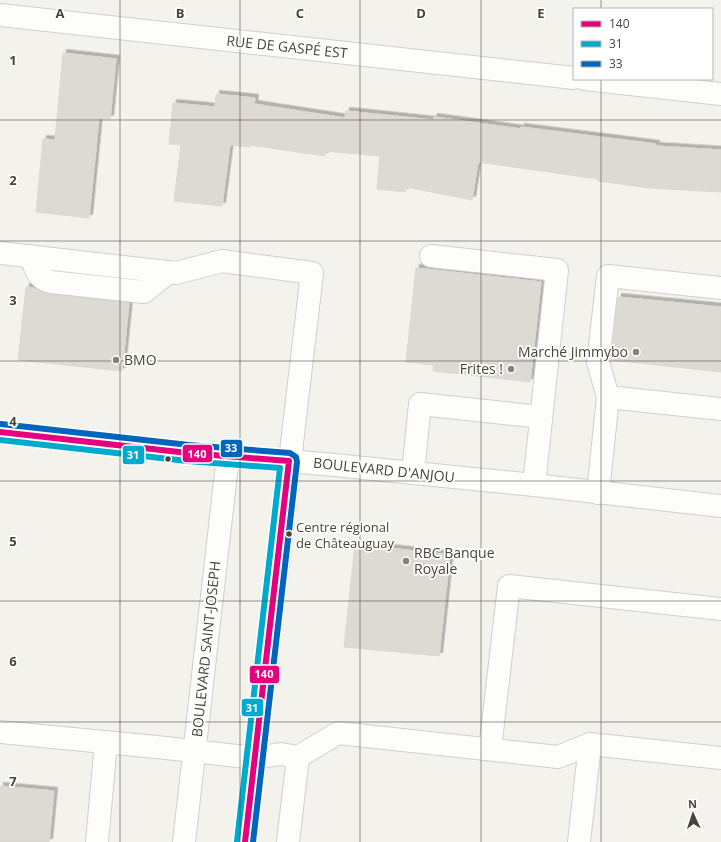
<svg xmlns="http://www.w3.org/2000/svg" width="721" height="842" font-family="'Open Sans',sans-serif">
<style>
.building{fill:#dddad4;stroke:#dbd9d1;filter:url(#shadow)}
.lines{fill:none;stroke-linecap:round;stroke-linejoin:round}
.minor-casing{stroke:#d1cfc9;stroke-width:24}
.minor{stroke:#fdfdfc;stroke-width:22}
.bus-1-casing{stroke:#fff;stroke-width:9}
.bus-2-casing{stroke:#fff;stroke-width:9}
.bus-3-casing{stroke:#fff;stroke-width:9}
.bus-1{stroke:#e5007d;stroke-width:6}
.bus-2{stroke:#00a9ce;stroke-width:6}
.bus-3{stroke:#0065bd;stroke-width:6}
.grid{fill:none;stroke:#4a4437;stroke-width:1;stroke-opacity:0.55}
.poi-dot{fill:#858176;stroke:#fff;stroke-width:1.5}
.bus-dot{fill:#4a4437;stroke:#fff;stroke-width:1.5}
.labels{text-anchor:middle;stroke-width:3.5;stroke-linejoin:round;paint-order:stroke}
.bus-label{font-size:13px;fill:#4a4437;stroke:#fff;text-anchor:start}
.street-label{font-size:14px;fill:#4a4437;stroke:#fff}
.poi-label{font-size:14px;fill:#4a4437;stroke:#fff;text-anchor:end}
.grid-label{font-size:13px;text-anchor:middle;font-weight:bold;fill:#4a4437;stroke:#fff;stroke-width:3.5;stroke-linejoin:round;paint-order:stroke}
.line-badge{stroke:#fff;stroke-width:1.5}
.badge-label{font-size:11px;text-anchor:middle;font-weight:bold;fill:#fff}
</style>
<defs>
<filter id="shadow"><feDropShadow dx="3.5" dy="-3.5" stdDeviation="0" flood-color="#0004"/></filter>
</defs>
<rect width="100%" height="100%" fill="#f3f2ec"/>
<!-- building -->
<g class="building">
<path d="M63 53 116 59 110 119 99 118 89 218 36 212 43 139 55 140Z"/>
<path d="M216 94 255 98 254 104 345 118 346 111 433 120 434 117 521 129V127L656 144V146L721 150V192L650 188 598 181V179L478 162 472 200 406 187 405 192 377 189 380 156 325 151V156L250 145V147L230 145 222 206 174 201 181 145 169 144 173 103 215 107Z"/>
<path d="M416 268 541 282 530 382 433 371 434 365 406 362Z"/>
<path d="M26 287 34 288 42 292 50 294 129 303 122 371 18 360Z"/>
<path d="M618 297 721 307V372L611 360Z"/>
<path d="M355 544 450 555 439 656 344 647Z"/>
<path d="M0 786 54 791 49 842H0Z"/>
</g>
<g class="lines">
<defs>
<g id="minor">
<path d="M0 15 574 78"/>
<path d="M585 79 721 94"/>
<path d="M0 253 176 273 222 261 312 273 245 842"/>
<path d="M30 256C36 268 37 279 51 282L144 292 169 272"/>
<path d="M431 256 557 270 534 485"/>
<path d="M608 397 598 362 608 276 721 288"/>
<path d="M0 432 188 453 324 464 534 485 721 506"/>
<path d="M413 473 420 404 541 417"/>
<path d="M598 493 608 397 721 409"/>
<path d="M0 732 166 748 255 758 281 754 298 757 288 842"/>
<path d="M490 749 509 586 721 609"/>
<path d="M298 757 338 733 558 757 590 744 721 758"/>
<path d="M97 842 106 742"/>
<path d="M184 842 228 456"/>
<path d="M579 842 590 744"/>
</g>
</defs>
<!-- minor casing -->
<use href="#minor" class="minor-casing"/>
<!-- minor -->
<use href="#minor" class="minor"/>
<defs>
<path id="bus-1" d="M0 432 188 453 289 461 245 842"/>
<path id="bus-2" d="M0 440 187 461 280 468 237 841"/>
<path id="bus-3" d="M1 424 189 445 290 453 296 457 297 462 253 842"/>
</defs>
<!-- bus-1 casing -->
<use href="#bus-1" class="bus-1-casing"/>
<!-- bus-2 casing -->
<use href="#bus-2" class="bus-2-casing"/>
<!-- bus-3 casing -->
<use href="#bus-3" class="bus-3-casing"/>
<!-- bus-1 -->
<use href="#bus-1" class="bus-1"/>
<!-- bus-2 -->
<use href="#bus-2" class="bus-2"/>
<!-- bus-3 -->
<use href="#bus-3" class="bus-3"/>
</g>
<!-- grid -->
<path class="grid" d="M120 0V842M240 0V842M360 0V842M481 0V842M601 0V9M601 79V842M0 120H721M0 241H721M0 361H721M0 481H721M0 601H721M0 722H721"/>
<!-- markers -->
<g class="poi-dot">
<circle cx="636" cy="352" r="4"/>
<circle cx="116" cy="360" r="4"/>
<circle cx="511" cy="369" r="4"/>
<circle cx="406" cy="561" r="4"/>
</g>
<g class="bus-dot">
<circle cx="168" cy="459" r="3.5"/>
<circle cx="289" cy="534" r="3.5"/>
</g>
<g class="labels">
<!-- bus labels -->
<g class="bus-label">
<text x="296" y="532">Centre régional<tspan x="296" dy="16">de Châteauguay</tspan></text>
</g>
<!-- street labels -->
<g class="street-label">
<text transform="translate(287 47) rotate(6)" y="5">RUE DE GASPÉ EST</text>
<text transform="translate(384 470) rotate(6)" y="5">BOULEVARD D'ANJOU</text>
<text transform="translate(206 649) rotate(-84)" y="5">BOULEVARD SAINT-JOSEPH</text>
</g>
<!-- poi labels -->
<g class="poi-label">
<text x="628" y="357">Marché Jimmybo</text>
<text x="124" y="365" text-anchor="start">BMO</text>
<text x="503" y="374">Frites !</text>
<text x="414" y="558" text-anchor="start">RBC Banque<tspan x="414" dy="16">Royale</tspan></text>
</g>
</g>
<g class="grid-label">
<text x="60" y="18">A</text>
<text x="180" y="18">B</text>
<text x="300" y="18">C</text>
<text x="421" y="18">D</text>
<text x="541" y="18">E</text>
<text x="13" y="65">1</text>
<text x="13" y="185">2</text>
<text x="13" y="305">3</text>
<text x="13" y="426">4</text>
<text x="13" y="546">5</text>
<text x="13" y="666">6</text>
<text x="13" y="786">7</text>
</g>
<g class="line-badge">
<rect x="220" y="439" width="23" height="19" rx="4" fill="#0065bd"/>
<rect x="182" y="444" width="31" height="19" rx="4" fill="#e5007d"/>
<rect x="122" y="445" width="23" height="20" rx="4" fill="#00a9ce"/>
<rect x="249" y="665" width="31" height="19" rx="4" fill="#e5007d"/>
<rect x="241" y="698" width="23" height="19" rx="4" fill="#00a9ce"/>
</g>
<g class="badge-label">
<text x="231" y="452">33</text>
<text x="197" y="458">140</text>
<text x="133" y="459">31</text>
<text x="264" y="678">140</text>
<text x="252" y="712">31</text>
</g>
<!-- legend -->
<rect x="573" y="8" width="140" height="72" fill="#ffffff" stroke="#b7b4af"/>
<rect x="581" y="21" width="20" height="6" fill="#e5007d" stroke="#b7b4af"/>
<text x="609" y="28" font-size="12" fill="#4a4437">140</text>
<rect x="581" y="41" width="20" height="6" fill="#00a9ce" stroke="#b7b4af"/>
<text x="609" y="48" font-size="12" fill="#4a4437">31</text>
<rect x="581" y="61" width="20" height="6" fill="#0065bd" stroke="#b7b4af"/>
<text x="609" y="68" font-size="12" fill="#4a4437">33</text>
<!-- north arrow -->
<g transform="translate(693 814) rotate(357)" stroke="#ffffff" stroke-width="3" paint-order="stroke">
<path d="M0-3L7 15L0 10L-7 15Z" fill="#4a4437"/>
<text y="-6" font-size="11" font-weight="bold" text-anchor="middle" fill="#4a4437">N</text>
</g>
</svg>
